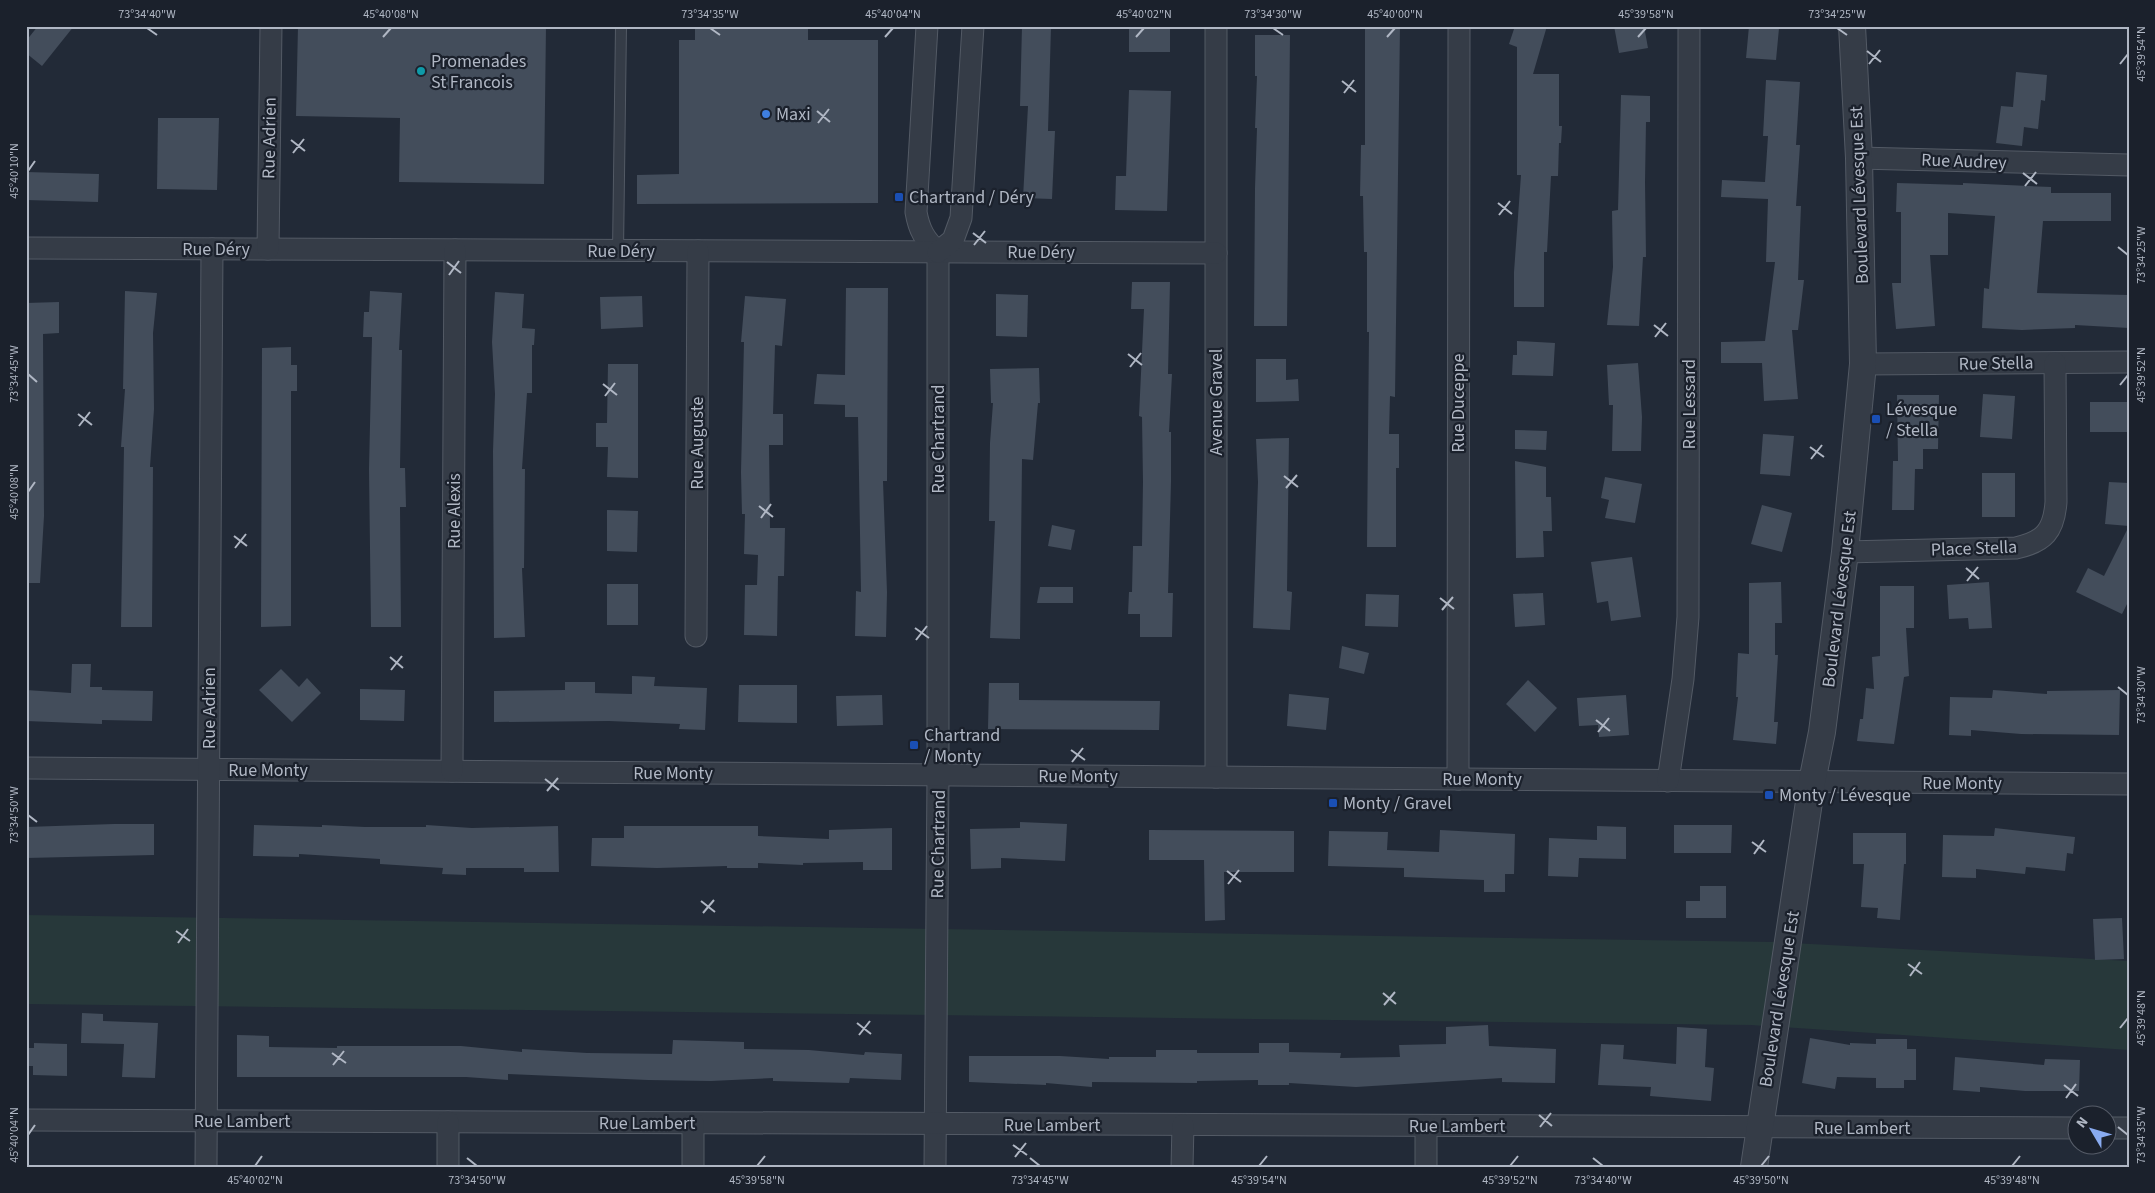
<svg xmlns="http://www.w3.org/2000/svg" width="2155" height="1193" font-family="'Source Sans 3',sans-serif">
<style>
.green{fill:#27383a}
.building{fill:#434d5b}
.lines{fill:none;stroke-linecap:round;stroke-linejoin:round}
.service-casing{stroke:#535a65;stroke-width:12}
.minor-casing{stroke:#535a65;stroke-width:23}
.tertiary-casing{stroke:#535a65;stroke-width:28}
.service{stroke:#353c47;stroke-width:10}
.minor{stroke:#353c47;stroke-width:21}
.tertiary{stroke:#353c47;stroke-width:26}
.ticks{fill:none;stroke:#b0b7c4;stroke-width:2}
.culture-dot{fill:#0f9aa8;stroke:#1b212c;stroke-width:2}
.shop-dot{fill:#3f7fe0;stroke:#1b212c;stroke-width:2}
.transit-dot{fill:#1a4fb4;stroke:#1b212c;stroke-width:2}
.labels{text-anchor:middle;stroke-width:4.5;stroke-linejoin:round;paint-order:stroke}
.poi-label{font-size:18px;fill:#b0b7c4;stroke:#1b212c;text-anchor:start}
.street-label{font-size:18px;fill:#b0b7c4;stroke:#1b212c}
.neatline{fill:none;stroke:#b0b7c4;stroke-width:2}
.ticks-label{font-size:12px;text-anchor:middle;fill:#b0b7c4}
</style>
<rect width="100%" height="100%" fill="#222a37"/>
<!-- green -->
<path class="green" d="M26 915 1773 942 2129 961V1050L1751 1025 26 1004Z"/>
<!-- building -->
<g class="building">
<path d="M38 26H74L42 66 26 53V41Z"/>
<path d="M298 26H546L544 184 399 182 400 118 296 116Z"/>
<path d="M1022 26 1051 27 1048 131H1055L1052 199 1023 198 1028 106H1020Z"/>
<rect x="1129" y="26" width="41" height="26"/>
<path d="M1365 26H1400L1395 397 1390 396 1389 434H1399V468H1396V547H1367L1369 332H1367V252H1364L1363 196H1360L1361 145H1365Z"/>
<path d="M1515 26H1547L1533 74H1559V126H1562L1561 143H1559L1558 176H1551L1547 252H1544V307H1514V272L1521 175H1517V47L1509 44Z"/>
<path d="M1614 26H1644L1648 48 1619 53Z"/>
<path d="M1749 26 1779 28 1776 60 1746 58Z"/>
<path d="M695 28H808V40H878V203L637 204V175L679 174V40H695Z"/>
<path d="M1255 35H1290L1287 326H1254L1255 188 1257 128H1255L1257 76H1255Z"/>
<path d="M2016 72 2047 75 2045 101 2041 100 2038 129 2024 127 2022 146 1996 143 2001 106 2013 107Z"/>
<path d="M1766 80 1800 82 1796 145H1800L1796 206H1801L1798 280H1804L1798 330H1792L1798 399 1764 401 1762 363H1721V342L1765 341 1775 262H1766L1768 199 1721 197 1722 180 1765 182 1768 136H1763Z"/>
<path d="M1129 90 1171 91 1167 211 1115 210 1116 176H1126Z"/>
<path d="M1621 95 1650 96V122H1646L1645 182 1646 257H1643L1639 326 1607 325 1613 267 1612 211 1618 210Z"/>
<path d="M158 118H219L217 190 157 189Z"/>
<path d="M26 172 99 174 98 202 26 200Z"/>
<path d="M1897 183 1963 185V183L2051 187V193H2111V221H2043L2037 293 2129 295V328L2075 325V328L2022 330 1982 328 1984 288 1989 289 1995 216 1948 213V255H1930L1935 326 1896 329 1892 283H1901V212H1896Z"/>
<path d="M1132 282H1170L1168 374H1172L1169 432H1171V482L1168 593H1173L1172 637H1140V614H1128L1129 592H1132L1133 546H1142L1143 482 1142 417 1139 416 1144 309H1131Z"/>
<path d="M846 288H888L887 481H883L887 592 886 637 855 636 856 591 861 592 858 417H845V405L814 404 817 374 845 375Z"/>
<path d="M125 291 157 293 153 333 154 409 150 467H153L152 627H121L124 447H121L125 389H123Z"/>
<path d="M370 291 402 293 399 350H402L400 468H405L406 507H400L401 627H371L369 469 372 337H363L364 312H369Z"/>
<path d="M495 292 524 294 522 328 535 329 534 345H532V393H527L522 469H525L524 568H522L525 637 494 638 493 451 495 394 492 342Z"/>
<path d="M996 294 1028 295 1027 337 996 336Z"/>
<path d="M642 296 643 327 601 329 600 297Z"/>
<path d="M745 296 786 299 782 346 775 345 773 414H783V445H769L770 528H785L784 576H778L777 636 744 635 745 585H757L758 555 744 554 745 514H742L741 472 744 342H741Z"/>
<path d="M59 302V333L43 334 44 516 40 583H26V303Z"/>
<path d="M1517 341 1555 343 1553 376 1512 375 1513 355H1517Z"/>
<path d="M291 347V365H297V391H291V626L261 627 262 348Z"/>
<path d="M1256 359H1286V380L1298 379 1299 401 1256 402Z"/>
<path d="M1638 363 1642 417 1641 451H1612L1613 405H1609L1607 365Z"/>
<path d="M608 364H638V478L607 477 608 447H596V423H607Z"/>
<path d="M1039 368 1040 403H1038L1033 460 1022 459 1020 639 990 638 995 521H989L990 443 993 403H991L990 369Z"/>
<path d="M1983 394 2015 396 2012 439 1980 437Z"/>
<path d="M1897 395H1939L1938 449H1923V469H1915L1914 510H1892L1893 461H1898Z"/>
<rect x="2090" y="402" width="39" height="30"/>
<path d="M1515 430 1547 431 1546 450 1515 449Z"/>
<path d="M1763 434 1794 436 1790 476 1760 474Z"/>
<path d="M1289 438 1287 591 1292 592 1290 630 1253 628 1258 482 1256 439Z"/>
<path d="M1515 461 1546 467V497H1551L1552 531H1543L1544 557 1516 558Z"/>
<rect x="1982" y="473" width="33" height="44"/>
<path d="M1605 477 1642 484 1635 523 1605 518 1609 500 1601 498Z"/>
<path d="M2109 482 2129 483V600L2122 614 2076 592 2088 568 2104 576 2129 526 2105 524Z"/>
<path d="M1762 505 1792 513 1782 552 1751 544Z"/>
<path d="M607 510 638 511 637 552 607 551Z"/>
<path d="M1052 525 1075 530 1071 550 1048 546Z"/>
<path d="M1632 557 1641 617 1611 621 1608 601 1597 603 1591 562Z"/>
<path d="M1781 582 1782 623H1775V655H1778L1774 722H1778L1776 744 1733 740 1738 697H1736L1738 653 1749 654V583Z"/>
<path d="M1989 582 1992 628 1969 629 1968 618 1949 619 1947 585Z"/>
<rect x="607" y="584" width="31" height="41"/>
<path d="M1880 586H1914V628H1906L1909 676 1904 677 1894 744 1857 741 1860 719H1863L1866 688 1874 689 1872 657 1880 656Z"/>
<path d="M1040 587H1073V603H1037Z"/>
<path d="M1543 593 1545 625 1515 627 1513 594Z"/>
<path d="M1366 594 1399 595 1398 627 1365 626Z"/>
<path d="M1342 646 1369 653 1364 674 1339 668Z"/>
<path d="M72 664H91L90 687H102V690L153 691 152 721 102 720V724L26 721V690L71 693Z"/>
<path d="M281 669 299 687 307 678 321 693 292 722 259 690Z"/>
<path d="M632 676 655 677 654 686 707 688 705 730 679 729 680 724 609 721 494 722V691L565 690V682H595V693L632 694Z"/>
<path d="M1528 680 1557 708 1535 732 1506 704Z"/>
<path d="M989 683H1019V700L1160 701 1159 730 988 729Z"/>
<path d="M739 685H797V723L738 722Z"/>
<path d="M360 689 405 690 404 721 360 720Z"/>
<path d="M1993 690 2047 694V691L2120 690 2119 735 2021 734 1971 730V736L1949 735 1950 697 1992 698Z"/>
<path d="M1289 694 1329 698 1326 730 1287 726Z"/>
<path d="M882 695 883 725 837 726 836 696Z"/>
<path d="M1626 695 1629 735 1599 737 1598 725 1579 726 1577 698Z"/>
<path d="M1020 822 1067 824 1065 861 1001 858V868L971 869 970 829 1020 828Z"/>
<path d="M114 824H154V855L26 858V827Z"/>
<path d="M254 825 322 827V825L365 827H426V825L472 828 558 826 559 872H524V868H466V875L442 874 443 868 380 864V859L299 854V857L253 856Z"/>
<path d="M1674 825H1732L1731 853H1674Z"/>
<path d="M624 826H758V836L829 839V830L892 828V870H863V862L803 863V865L758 863V868H727V866L657 868 591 866 592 838H624Z"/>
<path d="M1597 826 1626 827V859L1579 858 1578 877 1548 876 1549 838 1597 840Z"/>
<path d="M1995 828 2075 837 2073 854 2067 853 2065 871 2026 867 2025 874 1976 869V878L1942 877 1943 835 1994 836Z"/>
<path d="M1149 830 1294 831V872H1224L1225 920 1205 921 1204 860H1149Z"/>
<path d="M1440 830 1515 834 1514 874H1505V892H1484V880L1404 877V868L1328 866 1329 831 1388 832 1387 850 1439 852Z"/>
<path d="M1853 833H1906V864H1904L1900 920 1877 918 1878 908 1861 907 1864 864H1853Z"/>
<path d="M1700 886H1726V918H1686V901H1700Z"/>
<path d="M2122 918 2124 959 2095 960 2093 919Z"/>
<path d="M82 1013 103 1014V1021L158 1023 155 1078 122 1077 124 1044 81 1043Z"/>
<path d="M1488 1025 1489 1046 1556 1049 1555 1083 1502 1082V1078L1356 1087 1289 1083V1085H1258V1080L1197 1081V1083L1092 1082V1087L1046 1083V1085L969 1082V1056H1060L1109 1059V1057H1156V1050H1197V1053H1259V1043H1289V1052L1341 1053 1340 1058 1400 1057 1399 1045 1446 1044V1027Z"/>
<path d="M1677 1027 1707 1029 1705 1067 1714 1068 1711 1101 1650 1096 1651 1087 1598 1085 1601 1044 1624 1045 1623 1059 1676 1064Z"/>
<path d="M237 1035 269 1036V1047L337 1048V1046H461L522 1052V1049L587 1053 672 1054 673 1040 744 1042V1049L809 1050 864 1055 865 1052 902 1054 901 1080 850 1078 849 1083 773 1081V1078L711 1081 648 1080 508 1074V1080L466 1077H237Z"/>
<path d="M1810 1038 1850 1045V1043L1876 1044V1039H1907V1049H1916V1080H1904V1088H1876V1078L1837 1077 1835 1089 1802 1083Z"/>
<path d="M34 1043 67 1044V1076L33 1075V1066H26V1048H34Z"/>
<path d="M1955 1057 2044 1065 2045 1059 2080 1060 2079 1091H2025L1980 1087V1092L1953 1090Z"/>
</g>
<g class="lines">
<defs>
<path id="service" d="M618 251 621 26"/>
<g id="minor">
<path d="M927 26 916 212C919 230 925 240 938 252V775L935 1167"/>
<path d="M1216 26V777"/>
<path d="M1859 158 2129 165"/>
<path d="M26 248 1216 253"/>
<path d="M268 249 271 26"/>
<path d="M938 252 953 240 961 218 973 26"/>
<path d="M1863 364 2129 362"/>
<path d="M1845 552 2016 548C2044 542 2054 531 2056 502L2055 363"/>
<path d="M696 636 698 251"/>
<path d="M26 768 2129 784"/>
<path d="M452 771 455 250"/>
<path d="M1458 779 1459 26"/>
<path d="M1668 781 1683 679 1688 617 1689 26"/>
<path d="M26 1120 2078 1128"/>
<path d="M2108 1128H2129"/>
<path d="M206 1167 212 249"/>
<path d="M448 1167V1122"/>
<path d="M693 1167V1123"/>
<path d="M1182 1167 1183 1125"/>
<path d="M1426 1167V1126"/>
</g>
<path id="tertiary" d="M1754 1167 1812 782 1822 732 1845 552 1863 364 1859 158 1852 26"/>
</defs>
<!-- service casing -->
<use href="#service" class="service-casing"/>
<!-- minor casing -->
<use href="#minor" class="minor-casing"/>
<!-- tertiary casing -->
<use href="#tertiary" class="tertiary-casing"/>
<!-- service -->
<use href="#service" class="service"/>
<!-- minor -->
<use href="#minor" class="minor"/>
<!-- tertiary -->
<use href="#tertiary" class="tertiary"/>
</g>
<!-- ticks -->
<path class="ticks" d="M147 28 157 35M710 28 720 35M1273 28 1283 35M1837 28 1847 35M383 37 391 28M885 37 893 28M1136 37 1144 28M1387 37 1395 28M1638 37 1646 28M1867 51 1881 62M1869 64 1880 50M2120 64 2128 54M1342 81 1356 92M1344 93 1354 80M817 111 830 122M818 123 829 109M291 140 305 151M293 153 304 139M28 171 35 161M2023 173 2037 184M2025 186 2036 172M1498 203 1512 214M1499 215 1510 201M973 233 986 243M974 245 985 231M2118 247 2128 255M447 262 461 273M449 275 459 261M1654 325 1668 336M1655 337 1666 323M1128 354 1142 365M1130 367 1141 353M28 374 37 382M603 384 617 395M2120 385 2128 375M605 396 615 383M78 414 92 425M79 426 90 412M1810 447 1824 457M1811 459 1822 445M1284 476 1298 487M1286 488 1297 475M28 492 35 482M759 506 773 517M761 518 771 504M234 536 247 546M235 548 246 534M1966 568 1979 579M1967 581 1978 567M1440 598 1454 609M1442 610 1453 597M915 628 929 638M916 640 927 626M390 657 403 668M391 670 402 656M2118 687 2128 695M1596 720 1610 731M1598 732 1609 718M1071 750 1085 760M1072 762 1083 748M545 779 559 790M547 791 558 778M28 815 37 822M1752 842 1766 852M1754 854 1764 840M1227 871 1241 882M1228 884 1239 870M701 901 715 912M703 913 714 900M176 931 190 941M178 943 188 929M1908 964 1922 974M1910 976 1920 962M1383 993 1396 1004M1384 1005 1395 992M857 1023 871 1034M2120 1028 2128 1018M859 1035 870 1021M332 1053 346 1063M333 1065 344 1051M2064 1085 2078 1096M2066 1098 2076 1084M1539 1115 1552 1126M1540 1127 1551 1113M2118 1127 2128 1135M28 1135 35 1125M1013 1145 1027 1155M1015 1157 1026 1143M467 1158 477 1166M1030 1158 1040 1166M1593 1158 1603 1166M255 1166 262 1156M757 1166 765 1156M1259 1166 1267 1156M1510 1166 1518 1156M1761 1166 1769 1156M2012 1166 2020 1156"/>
<!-- markers -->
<circle class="culture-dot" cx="421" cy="71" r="5"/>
<circle class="shop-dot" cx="766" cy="114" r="5"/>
<g class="transit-dot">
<rect x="894" y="192" width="10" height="10" rx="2.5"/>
<rect x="1871" y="414" width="10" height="10" rx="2.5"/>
<rect x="909" y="740" width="10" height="10" rx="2.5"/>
<rect x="1764" y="790" width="10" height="10" rx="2.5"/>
<rect x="1328" y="798" width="10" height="10" rx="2.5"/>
</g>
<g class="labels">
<!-- poi labels -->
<g class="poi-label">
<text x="431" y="67">Promenades<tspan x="431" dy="21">St Francois</tspan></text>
<text x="776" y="120">Maxi</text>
<text x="909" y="203">Chartrand / Déry</text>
<text x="1886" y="415">Lévesque<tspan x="1886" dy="21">/ Stella</tspan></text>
<text x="924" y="741">Chartrand<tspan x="924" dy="21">/ Monty</tspan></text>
<text x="1779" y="801">Monty / Lévesque</text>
<text x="1343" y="809">Monty / Gravel</text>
</g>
<!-- street labels -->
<g class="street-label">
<text transform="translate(269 138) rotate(-89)" y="6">Rue Adrien</text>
<text transform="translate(1964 161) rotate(2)" y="6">Rue Audrey</text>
<text transform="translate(1859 195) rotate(-92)" y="6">Boulevard Lévesque Est</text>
<text x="216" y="255">Rue Déry</text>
<text x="621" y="257">Rue Déry</text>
<text x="1041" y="258">Rue Déry</text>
<text transform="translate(1996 363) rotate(-1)" y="6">Rue Stella</text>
<text transform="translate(1216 402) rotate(-90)" y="6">Avenue Gravel</text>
<text transform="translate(1458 403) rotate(-90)" y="6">Rue Duceppe</text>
<text transform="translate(1689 404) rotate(-90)" y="6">Rue Lessard</text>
<text transform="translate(938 439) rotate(-90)" y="6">Rue Chartrand</text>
<text transform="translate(697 443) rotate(-90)" y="6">Rue Auguste</text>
<text transform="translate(454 511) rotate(-90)" y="6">Rue Alexis</text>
<text transform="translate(1974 548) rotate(-2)" y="6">Place Stella</text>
<text transform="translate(1839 599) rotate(-83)" y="6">Boulevard Lévesque Est</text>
<text transform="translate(209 708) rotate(-90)" y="6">Rue Adrien</text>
<text x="268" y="776">Rue Monty</text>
<text x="673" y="779">Rue Monty</text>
<text x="1078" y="782">Rue Monty</text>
<text x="1482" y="785">Rue Monty</text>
<text x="1962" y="789">Rue Monty</text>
<text transform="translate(938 844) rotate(-89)" y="6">Rue Chartrand</text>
<text transform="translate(1779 999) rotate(-81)" y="6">Boulevard Lévesque Est</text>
<text x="242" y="1127">Rue Lambert</text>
<text x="647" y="1129">Rue Lambert</text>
<text x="1052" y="1131">Rue Lambert</text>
<text x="1457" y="1132">Rue Lambert</text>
<text x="1862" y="1134">Rue Lambert</text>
</g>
</g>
<!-- border -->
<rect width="2155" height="1193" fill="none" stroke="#1b212c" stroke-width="55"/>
<!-- north arrow -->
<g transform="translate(2092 1130) rotate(308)"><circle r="24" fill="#1b212c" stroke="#575d69"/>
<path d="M0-4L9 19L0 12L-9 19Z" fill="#89abf0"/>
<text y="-8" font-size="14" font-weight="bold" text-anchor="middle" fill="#b0b7c4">N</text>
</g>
<rect x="28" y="28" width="2100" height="1138" class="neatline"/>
<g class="ticks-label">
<text x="147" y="18">73°34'40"W</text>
<text x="391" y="18">45°40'08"N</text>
<text x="710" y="18">73°34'35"W</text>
<text x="893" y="18">45°40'04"N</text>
<text x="1144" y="18">45°40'02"N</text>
<text x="1273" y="18">73°34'30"W</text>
<text x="1395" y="18">45°40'00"N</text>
<text x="1646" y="18">45°39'58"N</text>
<text x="1837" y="18">73°34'25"W</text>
<text transform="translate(2141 54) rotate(-90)" y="4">45°39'54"N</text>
<text transform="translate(14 171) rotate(-90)" y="4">45°40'10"N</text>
<text transform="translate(2141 255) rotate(-90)" y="4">73°34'25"W</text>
<text transform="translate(14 374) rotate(-90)" y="4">73°34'45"W</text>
<text transform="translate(2141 375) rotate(-90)" y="4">45°39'52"N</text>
<text transform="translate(14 492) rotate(-90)" y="4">45°40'08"N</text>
<text transform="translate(2141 695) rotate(-90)" y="4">73°34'30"W</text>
<text transform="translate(14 815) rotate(-90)" y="4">73°34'50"W</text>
<text transform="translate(2141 1018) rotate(-90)" y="4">45°39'48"N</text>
<text transform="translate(2141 1135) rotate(-90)" y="4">73°34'35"W</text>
<text transform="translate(14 1135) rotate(-90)" y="4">45°40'04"N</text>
<text x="255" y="1184">45°40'02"N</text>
<text x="477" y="1184">73°34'50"W</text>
<text x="757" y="1184">45°39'58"N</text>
<text x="1040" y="1184">73°34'45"W</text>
<text x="1259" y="1184">45°39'54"N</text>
<text x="1510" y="1184">45°39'52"N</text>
<text x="1603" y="1184">73°34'40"W</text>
<text x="1761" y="1184">45°39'50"N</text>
<text x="2012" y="1184">45°39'48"N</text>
</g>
</svg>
